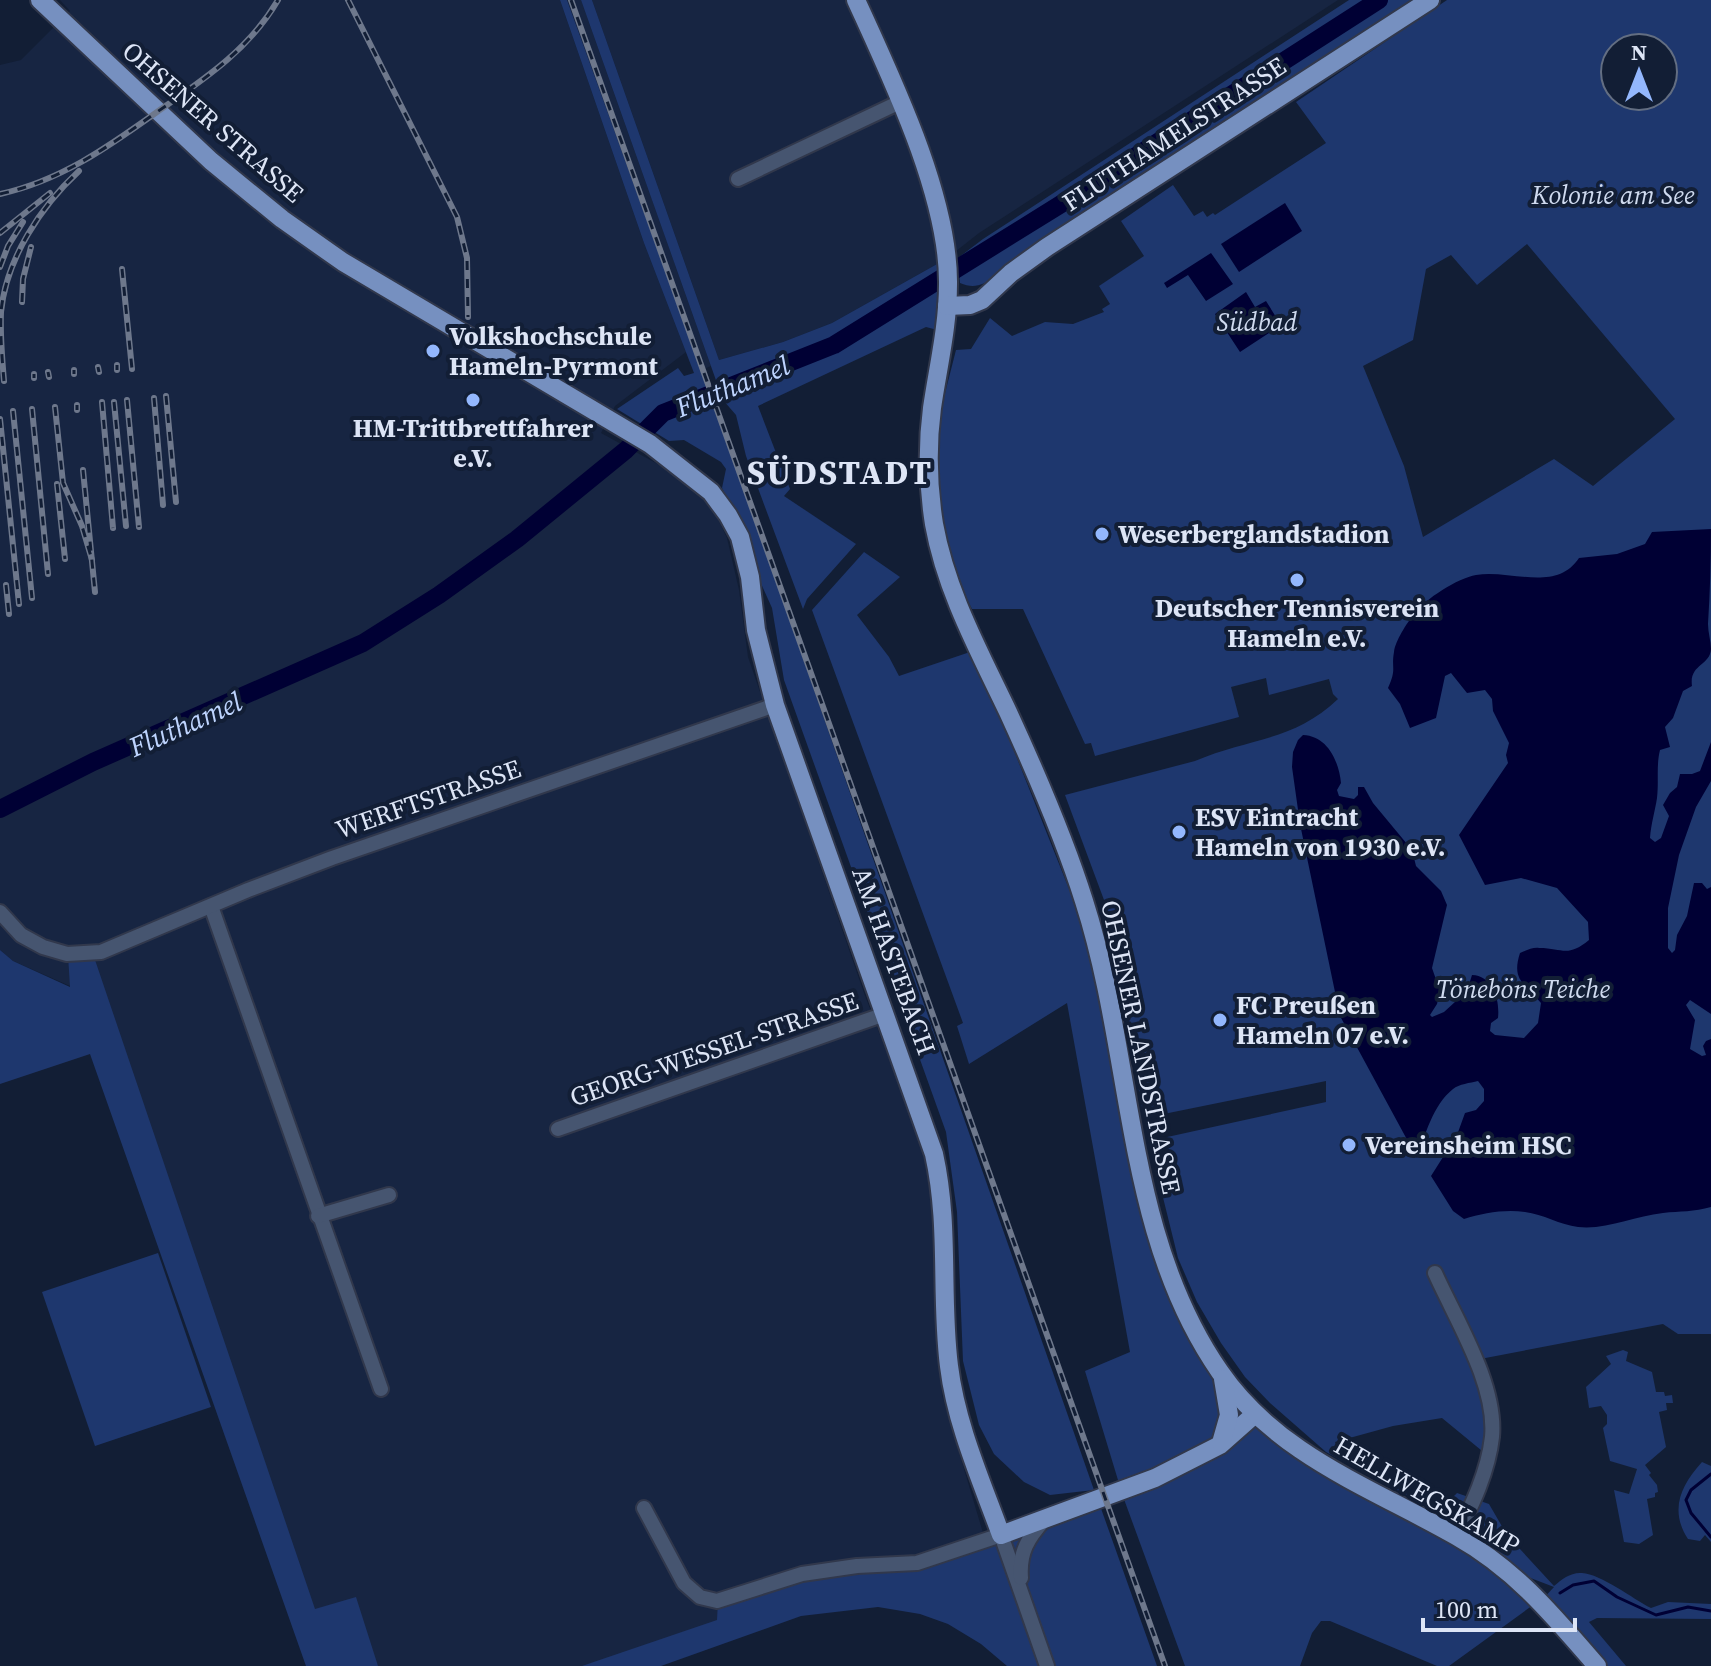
<svg xmlns="http://www.w3.org/2000/svg" width="1711" height="1666" font-family="'Source Serif 4',serif">
<style>
.built{fill:#172542}
.green{fill:#1e376e;fill-rule:evenodd}
.water{fill:#000034}
.lines{fill:none;stroke-linecap:round;stroke-linejoin:round}
.stream{stroke:#000034;stroke-width:3}
.river{stroke:#000034;stroke-width:18}
.minor-casing{stroke:#31384c;stroke-width:18}
.major-casing{stroke:#31384c;stroke-width:22}
.minor{stroke:#465570;stroke-width:14}
.major{stroke:#7690c0;stroke-width:18}
.rail-casing{stroke:#6e788c;stroke-width:6}
.rail{stroke:#121e35;stroke-width:3;stroke-dasharray:9;stroke-linecap:butt}
.poi-dot{fill:#93b7fd;stroke:#121e35;stroke-width:3}
.labels{text-anchor:middle;stroke-width:8;stroke-linejoin:round;paint-order:stroke}
.street-label{font-size:26px;fill:#dde5f6;stroke:#121e35}
.park-label{font-size:26px;font-style:italic;fill:#cfdaef;stroke:#121e35}
.poi-label{font-size:26px;font-weight:bold;fill:#dde5f6;stroke:#121e35;text-anchor:start}
.water-label{font-size:28px;font-style:italic;fill:#bed4fe;stroke:#121e35}
.district-label{font-size:34px;font-weight:bold;letter-spacing:2px;fill:#dde5f6;stroke:#121e35}
</style>
<rect width="100%" height="100%" fill="#121e35"/>
<!-- built -->
<g class="built">
<path d="M60 0H560L644 243 686 352 615 406 601 433 663 467 711 504 727 538 739 590 748 657 864 993 927 1158 938 1216 936 1272 942 1395 989 1553 635 1666H316L70 986 13 961 0 950V65L21 60 70 11Z"/>
<path d="M567 0H581L711 366 699 371Z"/>
<path d="M592 0H1338L979 233 946 259 832 323 783 342 719 360Z"/>
</g>
<!-- green -->
<g class="green">
<path d="M560 0H567L736 467 1094 1490 1050 1495 1024 1482 994 1454 979 1425 963 1361 957 1212 946 1132 784 680 772 608 759 579 748 539 722 488 726 469 721 462 684 440 669 441 617 409 678 368 684 376 694 373 644 243Z"/>
<path d="M581 0H592L719 360 783 342 832 323 946 259 945 332 926 327 758 406 790 489 784 496 856 544 807 599 803 609 746 456 736 415 723 400Z"/>
<path d="M1349 0H1419L1014 260C995 275 983 293 960 283L958 258 983 239Z"/>
<path d="M1447 0H1711V1334H1678L1663 1324 1475 1360 1485 1387 1487 1455 1442 1418 1393 1426 1335 1442C1343 1465 1415 1499 1440 1501 1448 1502 1452 1498 1457 1493L1489 1504 1507 1535 1554 1586C1562 1579 1571 1572 1582 1573 1601 1574 1633 1599 1651 1608L1668 1602 1711 1604V1619L1597 1618 1589 1622 1626 1666H1597L1541 1601 1554 1587 1520 1574 1446 1508 1416 1500 1326 1452 1270 1403 1245 1377 1221 1343 1197 1302 1178 1258 1149 1141 1326 1102V1081L1144 1118 1104 900 1065 795 1195 761C1248 738 1293 742 1338 699L1333 694 1329 679 1269 695 1266 678 1231 687 1239 717 1095 756 1091 743 1085 744 1023 609H972L953 572 939 504 938 440 941 409 956 350 971 349 990 318 1012 336 1045 322 1073 324 1104 312 1102 309 1110 304 1099 286 1144 256 1121 221 1173 185 1194 216 1203 211 1207 217 1213 213 1215 215 1326 143 1296 102ZM1615 48H1663V96H1615ZM1527 244 1675 419 1593 486 1554 459 1423 537 1404 466 1363 366 1413 340 1426 269 1451 255 1477 285Z"/>
<path d="M864 552 900 577 857 615 889 657 899 676 970 652 995 703 1075 904 1085 902 1166 1266 1254 1414 1219 1445 1121 1490 1085 1371 1130 1352 1067 1003 969 1064 957 1026 963 1023 812 610Z"/>
<path d="M0 950 13 961 70 987 68 955 93 954 315 1609 356 1597 378 1666H306L90 1054 0 1084Z"/>
<path d="M158 1253 211 1407 95 1446 42 1292Z"/>
<path d="M1623 1350 1628 1352 1626 1361 1652 1372 1656 1392H1664L1665 1396 1672 1395 1673 1403H1666L1667 1410 1659 1412 1666 1447 1645 1465 1651 1473 1649 1475 1657 1485 1658 1492 1655 1493V1497L1647 1499 1653 1535 1639 1544 1624 1542 1614 1490 1629 1494 1637 1469 1610 1461 1603 1428 1607 1424V1415L1601 1406 1589 1408 1586 1387 1611 1364 1606 1356Z"/>
<path d="M1255 1415 1457 1537 1540 1600 1449 1666H1437L1330 1621H1321L1312 1633 1300 1666H1185L1121 1491Z"/>
<path d="M1702 1462 1711 1466V1542L1705 1535 1700 1541 1688 1539C1669 1510 1681 1485 1702 1462Z"/>
<path d="M1098 1500 1157 1666H1007L981 1644 948 1624 920 1614 878 1607 801 1616 661 1666H582L717 1620 718 1601 802 1575 917 1564Z"/>
</g>
<!-- water -->
<g class="water">
<path d="M1285 203 1302 231 1239 272 1221 244Z"/>
<path d="M1211 253 1233 284 1206 301 1188 275 1167 288 1164 283Z"/>
<path d="M1246 292 1255 307 1266 301 1281 325 1240 352 1215 314Z"/>
<path d="M1711 529C1711 561 1710 592 1708 624 1708 633 1711 641 1711 649 1710 666 1689 664 1692 686L1683 691 1673 718 1665 727 1670 747 1660 750C1656 766 1659 781 1657 798 1655 811 1651 824 1650 838L1655 842 1661 838 1669 816 1663 805 1670 793 1677 787 1680 774H1692L1700 771 1711 742V781L1696 807 1679 855 1668 908V948L1672 953 1675 950 1677 935 1687 916 1694 883H1702L1707 889 1711 887V1014L1690 1000 1686 1005 1695 1020 1690 1049 1702 1056 1706 1055 1703 1046 1706 1041 1711 1039V1207C1694 1212 1680 1211 1663 1213 1634 1216 1607 1230 1578 1227 1560 1225 1543 1214 1525 1212 1505 1209 1483 1213 1464 1219L1453 1211 1431 1176 1457 1135 1465 1113 1476 1110 1484 1101V1089L1478 1081C1470 1083 1459 1084 1453 1089 1433 1105 1425 1135 1417 1158L1340 1016 1300 824 1292 767 1293 752 1298 740 1303 735C1328 736 1339 762 1341 783L1337 790 1339 796 1354 799 1358 795V787H1364L1373 803 1412 850 1416 866 1441 891 1447 905 1432 968 1440 991 1437 1004 1430 1015 1432 1017 1444 1012 1467 991 1472 975C1493 976 1500 999 1498 1018L1491 1023 1490 1031 1495 1035 1524 1038 1538 1023 1541 1003C1525 983 1511 981 1520 953 1525 951 1533 947 1539 948 1563 948 1567 958 1589 940L1588 922 1557 888 1521 878 1485 885 1459 835 1508 763 1506 755 1509 743 1493 711 1492 699 1485 690 1467 693 1451 673 1445 676 1436 718 1410 728 1400 704 1388 688C1397 668 1391 669 1394 652 1395 641 1407 623 1414 614 1425 599 1458 578 1476 575 1510 569 1556 593 1579 558L1617 554 1645 544 1652 532Z"/>
</g>
<g class="lines">
<!-- stream -->
<g class="stream">
<path d="M1711 1474 1691 1490 1686 1500 1691 1513 1711 1537"/>
<path d="M1560 1593 1573 1585 1594 1581 1617 1597 1656 1615 1688 1607 1711 1611"/>
</g>
<!-- river -->
<path class="river" d="M0 809 93 762 363 643 439 595 517 539 626 450 663 413 834 345 1074 196 1379 0"/>
<defs>
<g id="minor">
<path d="M738 179 900 102"/>
<path d="M211 906 381 1389"/>
<path d="M0 912 21 935 43 947 67 954 101 952 248 890 332 858 775 705"/>
<path d="M558 1129 885 1014"/>
<path d="M318 1216 389 1195"/>
<path d="M1435 1273C1456 1320 1497 1385 1492 1437 1488 1472 1472 1505 1457 1536"/>
<path d="M644 1508 684 1583 700 1597 717 1601 802 1574 857 1566 917 1563 1001 1535 1047 1666"/>
<path d="M1021 1578C1019 1552 1028 1538 1045 1519"/>
</g>
<g id="major">
<path d="M40 0 211 161 282 219 343 262 650 444 711 492 728 515 740 537 750 577 756 630 775 705 934 1154C950 1226 940 1295 949 1366 956 1424 981 1480 1001 1535L1155 1478 1220 1445 1255 1414"/>
<path d="M856 0C892 79 949 197 948 284 948 326 938 367 932 408 927 446 928 486 934 524 946 591 979 651 1008 712 1036 773 1064 837 1084 901 1134 1056 1124 1234 1220 1372 1277 1455 1372 1488 1456 1536 1515 1569 1553 1615 1597 1666"/>
<path d="M947 306 970 305 982 300 1011 273 1047 247 1430 0"/>
<path d="M1221 1443 1229 1415 1223 1379"/>
</g>
</defs>
<!-- minor casing -->
<use href="#minor" class="minor-casing"/>
<!-- major casing -->
<use href="#major" class="major-casing"/>
<!-- minor -->
<use href="#minor" class="minor"/>
<!-- major -->
<use href="#major" class="major"/>
<defs>
<g id="rail">
<path d="M348 0 457 217 467 258 468 317"/>
<path d="M571 0 1165 1666"/>
<path d="M0 194C60 181 108 147 157 112 203 80 249 50 278 0"/>
<path d="M0 233 50 193"/>
<path d="M0 267 8 246 23 222"/>
<path d="M122 269 132 369"/>
<path d="M22 302 23 279 31 247"/>
<path d="M117 365V370"/>
<path d="M98 367 99 372"/>
<path d="M74 370V374"/>
<path d="M48 372 49 377"/>
<path d="M34 374V378"/>
<path d="M4 381C2 358 0 335 1 312 6 259 41 206 79 171"/>
<path d="M166 396 176 502"/>
<path d="M154 398 163 505"/>
<path d="M127 400 139 527"/>
<path d="M102 402 113 528"/>
<path d="M114 402 126 526"/>
<path d="M77 405V410"/>
<path d="M55 407 63 483 82 526 92 560"/>
<path d="M32 409 48 574"/>
<path d="M13 411 32 598"/>
<path d="M0 419 19 604"/>
<path d="M83 470 95 592"/>
<path d="M57 484 65 559"/>
<path d="M6 585 9 614"/>
</g>
</defs>
<!-- rail casing -->
<use href="#rail" class="rail-casing"/>
<!-- rail -->
<use href="#rail" class="rail"/>
</g>
<!-- markers -->
<g class="poi-dot">
<circle cx="433" cy="351" r="8"/>
<circle cx="473" cy="400" r="8"/>
<circle cx="1102" cy="534" r="8"/>
<circle cx="1297" cy="580" r="8"/>
<circle cx="1179" cy="832" r="8"/>
<circle cx="1220" cy="1020" r="8"/>
<circle cx="1349" cy="1145" r="8"/>
</g>
<g class="labels">
<!-- street labels -->
<g class="street-label">
<text transform="translate(213 122) rotate(41)" y="9">OHSENER STRASSE</text>
<text transform="translate(1174 134) rotate(-33)" y="9">FLUTHAMELSTRASSE</text>
<text transform="translate(428 799) rotate(-19)" y="9">WERFTSTRASSE</text>
<text transform="translate(894 961) rotate(70)" y="9">AM HASTEBACH</text>
<text transform="translate(1141 1047) rotate(78)" y="9">OHSENER LANDSTRASSE</text>
<text transform="translate(714 1049) rotate(-19)" y="9">GEORG-WESSEL-STRASSE</text>
<text transform="translate(1427 1495) rotate(30)" y="9">HELLWEGSKAMP</text>
</g>
<!-- park labels -->
<g class="park-label">
<text x="1613" y="204">Kolonie am See</text>
<text x="1257" y="331">Südbad</text>
<text x="1523" y="998">Töneböns Teiche</text>
</g>
<!-- poi labels -->
<g class="poi-label">
<text x="449" y="345">Volkshochschule<tspan x="449" dy="30">Hameln-Pyrmont</tspan></text>
<text x="473" y="437" text-anchor="middle">HM-Trittbrettfahrer<tspan x="473" dy="30">e.V.</tspan></text>
<text x="1118" y="543">Weserberglandstadion</text>
<text x="1297" y="617" text-anchor="middle">Deutscher Tennisverein<tspan x="1297" dy="30">Hameln e.V.</tspan></text>
<text x="1195" y="826">ESV Eintracht<tspan x="1195" dy="30">Hameln von 1930 e.V.</tspan></text>
<text x="1236" y="1014">FC Preußen<tspan x="1236" dy="30">Hameln 07 e.V.</tspan></text>
<text x="1365" y="1154">Vereinsheim HSC</text>
</g>
<!-- water labels -->
<g class="water-label">
<text transform="translate(732 386) rotate(-22)" y="10">Fluthamel</text>
<text transform="translate(185 724) rotate(-24)" y="10">Fluthamel</text>
</g>
<!-- district labels -->
<g class="district-label">
<text x="840" y="484">SÜDSTADT</text>
</g>
</g>
<!-- north arrow -->
<g transform="translate(1639 72)"><circle r="38" fill="#121e35" stroke="#636e82" stroke-width="2"/>
<path d="M0-6L14 30L0 20L-14 30Z" fill="#93b7fd"/>
<text y="-12" font-size="22" font-weight="bold" text-anchor="middle" fill="#dde5f6">N</text>
</g>
<!-- scale -->
<path d="M1423 1618v12h152v-12" fill="none" stroke="#dde5f6" stroke-width="4"/>
<text x="1435" y="1618" font-size="24" fill="#dde5f6" stroke="#121e35" stroke-width="6" paint-order="stroke">100 m</text>
</svg>
